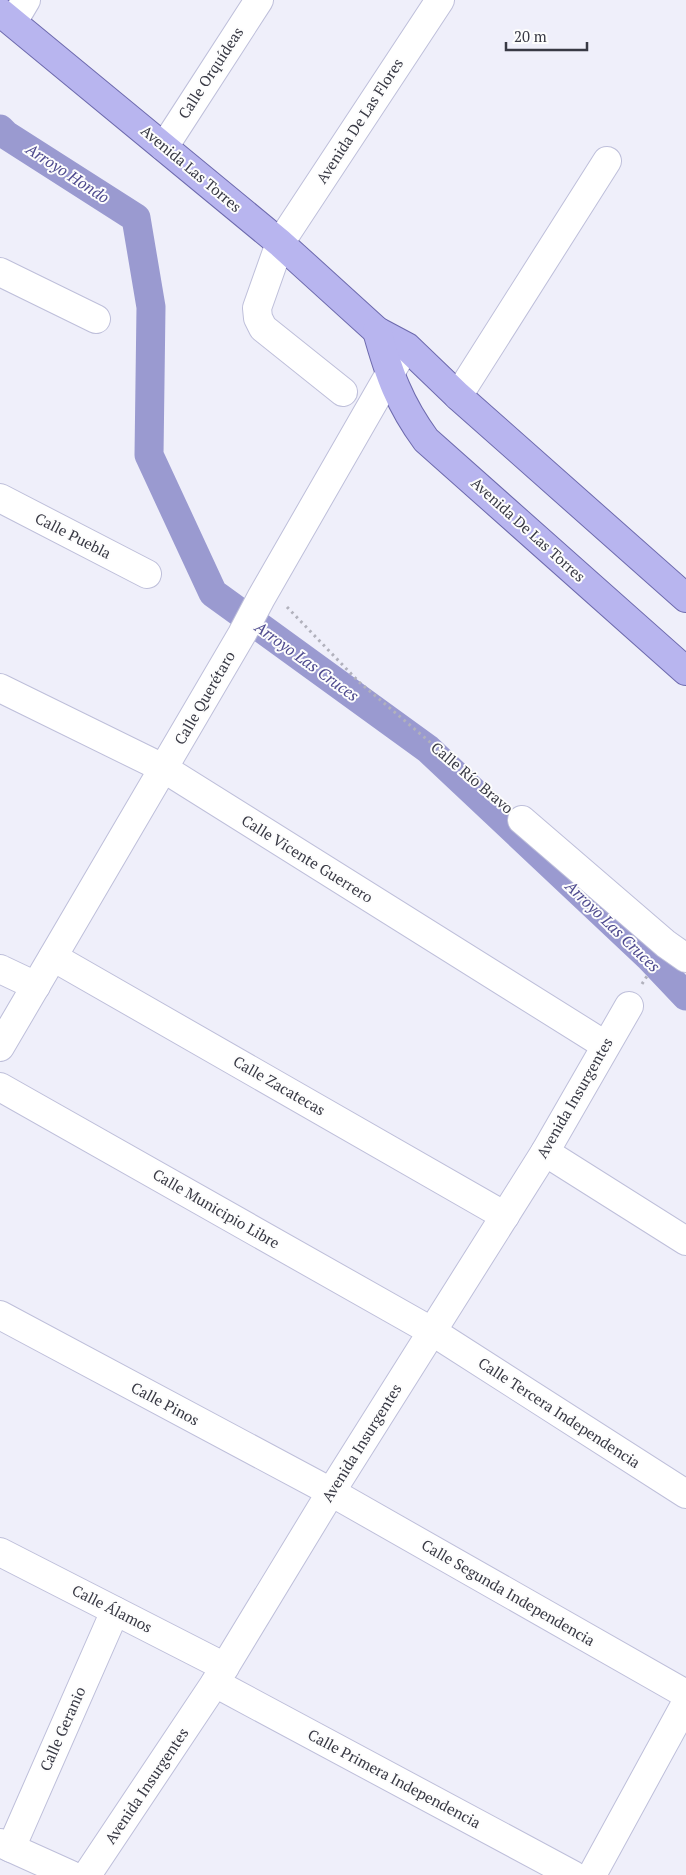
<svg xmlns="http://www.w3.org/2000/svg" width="686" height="1875" font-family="'PT Serif',serif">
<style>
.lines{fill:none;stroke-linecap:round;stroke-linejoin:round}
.canal{stroke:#9a9ad0;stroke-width:29}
.minor-casing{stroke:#bebfda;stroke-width:30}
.major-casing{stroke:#6d6aad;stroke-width:30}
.path{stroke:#b1b1bc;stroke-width:3;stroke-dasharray:2.5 4;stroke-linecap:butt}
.minor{stroke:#fff;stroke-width:28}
.major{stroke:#b8b5ef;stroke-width:28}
.labels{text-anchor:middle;stroke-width:4;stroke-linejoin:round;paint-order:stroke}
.street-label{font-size:15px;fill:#383944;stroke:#fdfdfd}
.water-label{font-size:16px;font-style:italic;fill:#4f4b8f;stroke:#fdfdfd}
</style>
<rect width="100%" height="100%" fill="#efeffa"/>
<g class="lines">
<!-- canal -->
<path class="canal" d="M0 129 6 135 136 218 151 307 149 455 213 593 428 749 650 958 686 996"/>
<defs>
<g id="minor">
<path d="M13 22 26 0"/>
<path d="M164 147 259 0"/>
<path d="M0 272 96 319"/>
<path d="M343 392 263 328 258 318 257 308 280 243 440 0"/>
<path d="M458 396 607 161"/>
<path d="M0 498 147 574"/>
<path d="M0 688 163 768 605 1045"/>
<path d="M522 820 666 944 686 958"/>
<path d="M53 957 505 1216"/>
<path d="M0 969 36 986"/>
<path d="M0 1047 242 634 261 598 400 356"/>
<path d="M0 1087 433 1332 686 1494"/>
<path d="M545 1152 686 1241"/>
<path d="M0 1315 331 1492 686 1694"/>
<path d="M0 1552 225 1667"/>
<path d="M215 1683 573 1875"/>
<path d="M0 1843 71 1875"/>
<path d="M11 1848 115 1611"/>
<path d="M87 1875 215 1683 331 1492 545 1152 629 1006"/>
<path d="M592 1875 686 1703"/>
</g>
<g id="major">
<path d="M0 12 280 243 377 331 407 347 458 396 686 598"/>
<path d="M377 331C389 374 399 403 426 440L686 671"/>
</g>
</defs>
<!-- minor casing -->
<use href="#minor" class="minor-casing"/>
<!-- major casing -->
<use href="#major" class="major-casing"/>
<!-- path -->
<g class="path">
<path d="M287 607 359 682 502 803"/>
<path d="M642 984 652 968"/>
</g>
<!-- minor -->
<use href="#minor" class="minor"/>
<!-- major -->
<use href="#major" class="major"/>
</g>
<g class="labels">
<!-- street labels -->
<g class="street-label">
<text transform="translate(211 73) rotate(-57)" y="5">Calle Orquídeas</text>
<text transform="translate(360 121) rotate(-57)" y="5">Avenida De Las Flores</text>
<text transform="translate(191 169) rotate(40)" y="5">Avenida Las Torres</text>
<text transform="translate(528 530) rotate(42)" y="5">Avenida De Las Torres</text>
<text transform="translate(73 536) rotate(27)" y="5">Calle Puebla</text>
<text transform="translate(205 698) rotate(-60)" y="5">Calle Querétaro</text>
<text transform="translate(472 778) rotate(40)" y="5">Calle Río Bravo</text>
<text transform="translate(307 859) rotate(32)" y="5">Calle Vicente Guerrero</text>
<text transform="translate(279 1086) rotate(30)" y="5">Calle Zacatecas</text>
<text transform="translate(575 1098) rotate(-60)" y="5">Avenida Insurgentes</text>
<text transform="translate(216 1209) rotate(30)" y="5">Calle Municipio Libre</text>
<text transform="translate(165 1404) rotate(28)" y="5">Calle Pinos</text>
<text transform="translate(559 1413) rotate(33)" y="5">Calle Tercera Independencia</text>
<text transform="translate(362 1443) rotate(-58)" y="5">Avenida Insurgentes</text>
<text transform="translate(508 1593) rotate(30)" y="5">Calle Segunda Independencia</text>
<text transform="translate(112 1609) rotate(27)" y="5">Calle Álamos</text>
<text transform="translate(63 1729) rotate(-66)" y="5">Calle Geranio</text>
<text transform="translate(394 1779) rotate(28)" y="5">Calle Primera Independencia</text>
<text transform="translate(147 1786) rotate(-56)" y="5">Avenida Insurgentes</text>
</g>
<!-- water labels -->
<g class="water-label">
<text transform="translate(68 173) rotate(33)" y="6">Arroyo Hondo</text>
<text transform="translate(307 661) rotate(36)" y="6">Arroyo Las Cruces</text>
<text transform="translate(613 926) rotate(44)" y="6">Arroyo Las Cruces</text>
</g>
</g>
<!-- scale -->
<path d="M506 42v8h81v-8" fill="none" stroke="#383944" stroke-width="2.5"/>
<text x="514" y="42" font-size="15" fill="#383944" stroke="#fdfdfd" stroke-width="4" paint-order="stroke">20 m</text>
</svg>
